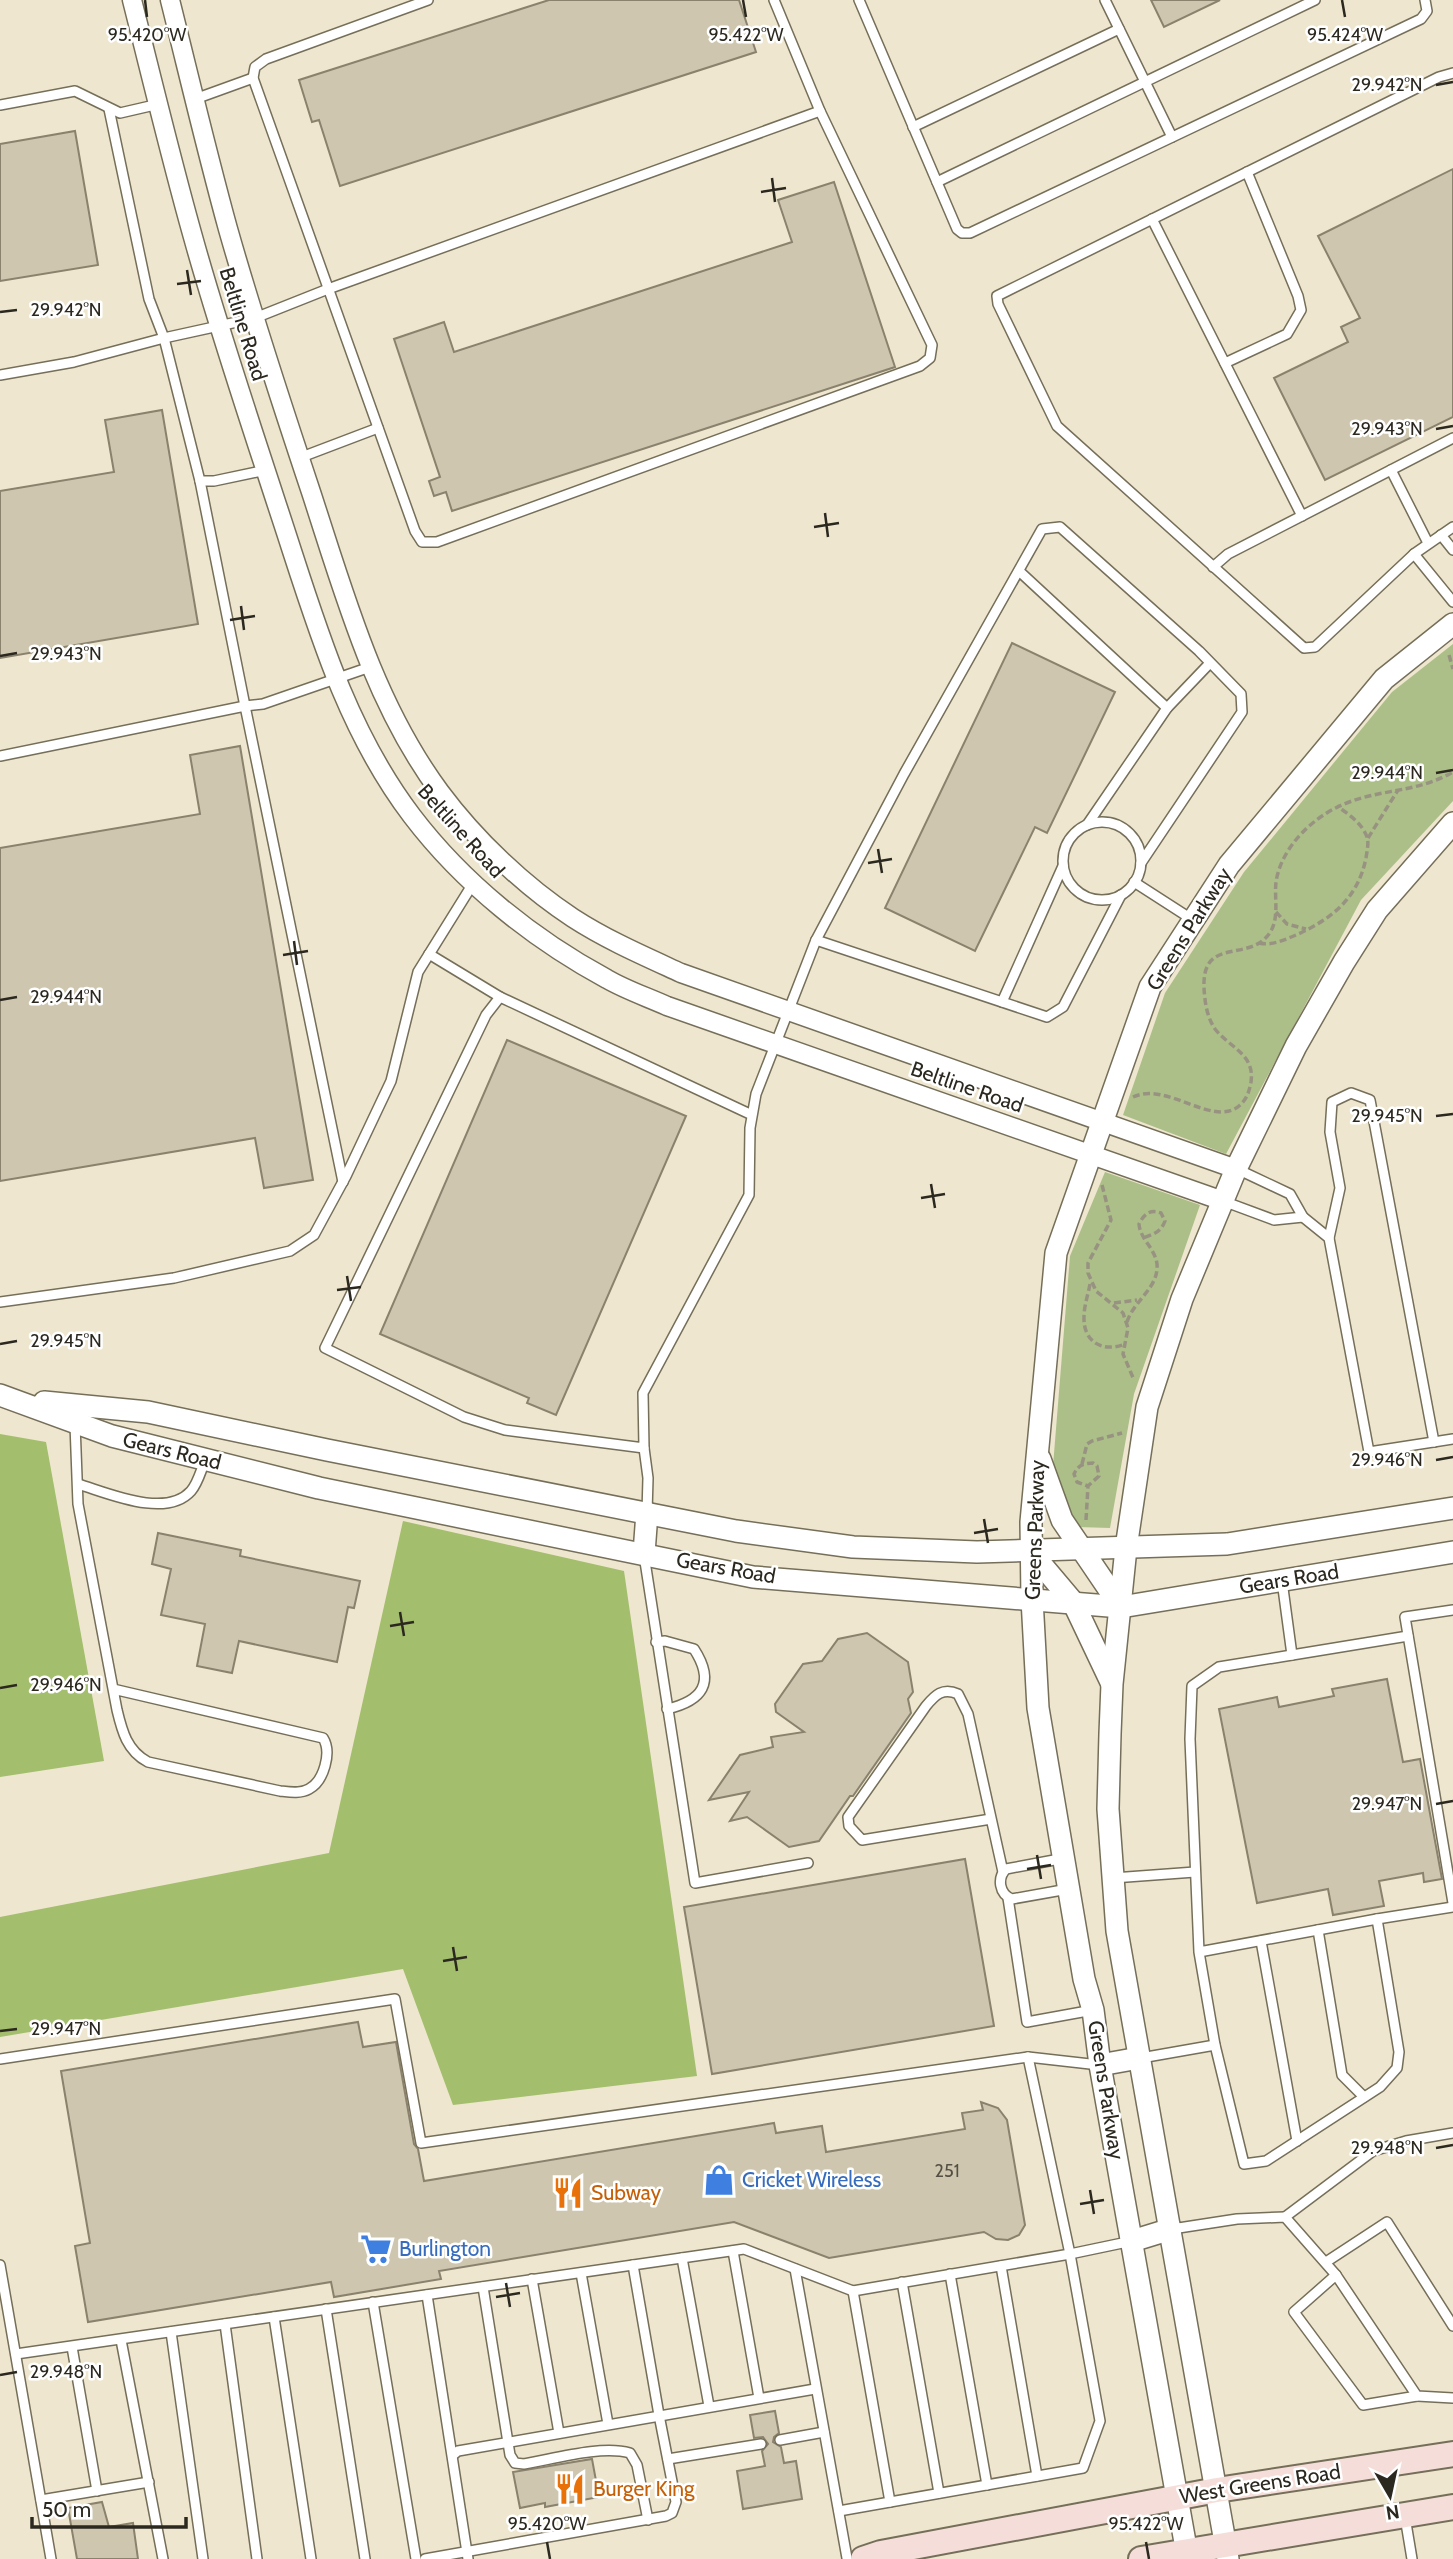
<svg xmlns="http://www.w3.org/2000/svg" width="1453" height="2559" font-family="Cabin,sans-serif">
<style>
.green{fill:#acbf89}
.forest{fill:#a3be6c}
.building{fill:#cec6af;stroke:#8a826d;stroke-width:2}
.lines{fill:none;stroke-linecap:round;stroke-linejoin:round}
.service-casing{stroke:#756e59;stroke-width:12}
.minor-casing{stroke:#756e59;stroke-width:21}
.tertiary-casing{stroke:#756e59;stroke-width:24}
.secondary-casing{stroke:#756e59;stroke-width:28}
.path{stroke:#989381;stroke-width:3.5;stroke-dasharray:7 3.5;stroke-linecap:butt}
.service{stroke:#fff;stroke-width:9}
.minor{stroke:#fff;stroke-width:18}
.tertiary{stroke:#fff;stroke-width:21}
.secondary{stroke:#f5ded9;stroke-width:24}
.ticks{fill:none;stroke:#2b281f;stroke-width:2.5}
.labels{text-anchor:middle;stroke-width:5;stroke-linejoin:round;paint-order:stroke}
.number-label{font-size:18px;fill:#545043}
.street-label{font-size:21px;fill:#2b281f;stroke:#fff}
.shop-label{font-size:21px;fill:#366cbe;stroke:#fff;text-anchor:start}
.food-label{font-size:21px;fill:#c56008;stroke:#fff;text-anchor:start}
.ticks-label{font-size:18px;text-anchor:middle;fill:#2b281f;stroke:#fff;stroke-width:5;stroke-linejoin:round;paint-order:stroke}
</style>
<rect width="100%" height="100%" fill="#eee6ce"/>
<!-- green -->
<g class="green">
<path d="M1453 644V801L1361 900 1226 1154 1123 1115 1165 993 1244 872 1392 692Z"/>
<path d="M1105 1172 1200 1205 1134 1394 1110 1528 1077 1527 1053 1466 1070 1256Z"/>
</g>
<!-- forest -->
<g class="forest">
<path d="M0 1434 46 1442 104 1761 0 1777Z"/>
<path d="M403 1521 624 1571 697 2076 453 2105 403 1969 0 2037V1917L329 1853Z"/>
</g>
<!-- building -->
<g class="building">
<path d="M549 0H739L756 52 340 186 319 120 312 122 299 80Z"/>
<path d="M1151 0H1220L1164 27Z"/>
<path d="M75 131 98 265 0 281V144Z"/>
<path d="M1453 169V417L1325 480 1274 378 1348 342 1341 327 1360 318 1318 236Z"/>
<path d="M834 182 895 367 452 511 446 492 434 496 429 481 440 477 394 339 444 322 454 352 792 242 778 200Z"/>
<path d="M162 410 198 624 0 658V491L114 472 105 420Z"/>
<path d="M1012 643 1115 692 1047 833 1035 827 975 951 885 908Z"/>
<path d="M240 746 313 1180 264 1188 255 1138 0 1181V848L200 814 190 755Z"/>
<path d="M507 1040 686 1116 556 1415 527 1403 529 1398 380 1334Z"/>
<path d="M158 1533 241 1550 240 1556 360 1581 354 1608 348 1607 337 1662 239 1641 232 1673 197 1666 205 1624 161 1615 171 1569 152 1564Z"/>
<path d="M867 1633 908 1662 913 1692 908 1699 911 1713 853 1796H850L819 1841 789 1847 747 1817 730 1821 749 1792 709 1800 740 1755 773 1747 771 1737 804 1732 776 1712 775 1704 803 1664 822 1661 838 1639Z"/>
<path d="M1387 1679 1403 1762 1420 1759 1442 1879 1424 1882 1423 1873 1379 1881 1384 1906 1333 1915 1328 1889 1257 1903 1219 1709 1277 1697 1279 1707 1334 1696 1332 1689Z"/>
<path d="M965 1859 994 2026 712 2074 684 1907Z"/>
<path d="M358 2022 363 2047 396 2042 414 2144 418 2149 424 2181 774 2123 776 2133 822 2126 826 2152 965 2129 962 2113 983 2110 981 2102 998 2108 1007 2120 1025 2225 1019 2235 1008 2240 996 2239 984 2232 829 2258 734 2222 439 2271 441 2279 334 2297 331 2282 88 2322 75 2246 90 2243 61 2071Z"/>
<path d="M775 2411 779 2433 774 2437 773 2442 781 2447 784 2463 796 2461 802 2499 743 2509 737 2471 765 2466 762 2451 768 2444 763 2437 754 2438 750 2415Z"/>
<path d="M592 2459 599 2497 545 2507V2503L520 2508 513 2472Z"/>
<path d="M102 2502 109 2527 133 2523 138 2559H77L68 2508Z"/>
</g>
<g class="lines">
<defs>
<g id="service">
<path d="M428 0 266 59 255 67 253 78 415 531 422 542H437L920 366 930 358 932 345 820 111 774 0"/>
<path d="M859 0 957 229 962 233H970L1421 19 1427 11 1425 0"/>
<path d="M1105 0 1172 137"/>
<path d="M1453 73 1439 77 997 296 998 304 1057 426 1304 648 1315 647 1414 554 1453 527"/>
<path d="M195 99 253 78"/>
<path d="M0 105 75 91 120 113 159 104"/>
<path d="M109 109 149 299 164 338 255 318 328 289 820 111"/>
<path d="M913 127 1119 29"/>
<path d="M937 182 1315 0"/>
<path d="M1152 219 1302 516"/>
<path d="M1225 363 1287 334 1301 310 1298 296 1247 172"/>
<path d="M0 375 74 362 164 338 200 481H214L266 470"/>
<path d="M299 458 378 428"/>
<path d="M1391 470 1428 543"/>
<path d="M200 481 245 706 263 704 370 667"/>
<path d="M1441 535 1453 550"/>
<path d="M1414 554 1453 602"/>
<path d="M1213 567 1228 554 1453 438"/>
<path d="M1019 571 1167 708"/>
<path d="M0 756 245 706 343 1182"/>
<circle cx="1102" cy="861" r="39"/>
<path d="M1087 825 1167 708 1210 663"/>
<path d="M1134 882 1193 920"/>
<path d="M816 940 1047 1017 1063 1007 1121 895"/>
<path d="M429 954 500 997"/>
<path d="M1002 1002 1063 866"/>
<path d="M752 1115 500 997 486 1015 325 1348 464 1417 505 1430 644 1448 643 1393 749 1195 750 1128 756 1094 816 940 904 774 1042 529 1060 527 1199 651 1241 694 1242 712 1141 863"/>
<path d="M1237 1169 1290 1194 1303 1217 1329 1238 1369 1452 1453 1439"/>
<path d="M1223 1201 1274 1220 1303 1217"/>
<path d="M1329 1238 1340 1188 1330 1132 1332 1102 1351 1093 1370 1100 1434 1442"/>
<path d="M0 1302 174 1278 290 1251 314 1235 346 1176 391 1081 418 972 474 882"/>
<path d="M75 1424 78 1504 117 1710C122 1731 127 1751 148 1762L280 1791C289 1792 300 1794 309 1789 324 1781 332 1752 323 1738L113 1689"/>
<path d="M644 1448 648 1478 647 1513"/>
<path d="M78 1484C108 1493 166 1519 191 1491 198 1483 201 1470 205 1461"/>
<path d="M644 1555 695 1883 808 1863"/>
<path d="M1453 1610 1405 1617 1453 1903"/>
<path d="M656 1642 665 1641 694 1649C716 1683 702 1701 667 1709"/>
<path d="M1292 1655 1408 1636"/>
<path d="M991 1819 862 1840 849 1826 848 1817 926 1706C935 1695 943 1687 958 1694L968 1714 1003 1872"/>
<path d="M1065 1858 1006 1869C997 1878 999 1894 1012 1899L1068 1889"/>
<path d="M1113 1878 1195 1872"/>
<path d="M1008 1898 1027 2022 1093 2010"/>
<path d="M1377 1919 1453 1907"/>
<path d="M1318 1930 1342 2075 1364 2097"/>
<path d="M1261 1941 1297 2141"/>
<path d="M1199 1952 1377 1919 1399 2052 1397 2068 1380 2087 1266 2161 1244 2164 1215 2045 1199 1952 1190 1739 1192 1686 1219 1667 1292 1655 1282 1581"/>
<path d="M1141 2058 1215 2045"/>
<path d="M0 2059 395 1999 421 2143 1028 2057 1099 2065"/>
<path d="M1285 2217 1373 2151 1406 2141 1453 2133"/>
<path d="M1172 2229 1237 2219 1285 2217 1336 2275 1417 2396 1453 2398"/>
<path d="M733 2251 759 2398"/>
<path d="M682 2258 709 2406"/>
<path d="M1326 2262 1387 2222 1453 2326"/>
<path d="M0 2265 51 2559"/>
<path d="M1001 2266 1037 2476"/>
<path d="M795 2269 847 2558"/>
<path d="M581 2273 608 2424"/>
<path d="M950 2274 987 2485"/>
<path d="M1336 2275 1294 2312 1363 2405 1417 2396"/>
<path d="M532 2279 559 2433"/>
<path d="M902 2282 939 2493"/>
<path d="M483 2287 510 2455 515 2463 524 2464C554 2459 601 2445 630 2453L637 2465 648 2520"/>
<path d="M853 2291 890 2502"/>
<path d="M427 2295 468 2559"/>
<path d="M373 2302 416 2559"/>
<path d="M326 2309 365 2559"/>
<path d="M274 2317 311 2559"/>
<path d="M225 2324 257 2559"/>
<path d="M171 2332 203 2559"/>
<path d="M121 2340 163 2559"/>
<path d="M72 2347 97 2491"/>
<path d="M16 2354 744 2249 853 2291 1070 2254 1132 2241"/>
<path d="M780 2440 824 2432"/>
<path d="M453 2455 458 2451 815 2389"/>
<path d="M668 2459 761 2444"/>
<path d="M41 2500 149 2482"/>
<path d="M839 2511 1083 2468 1100 2421 1070 2254 1028 2057"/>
<path d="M1405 2517 1412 2559"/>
<path d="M425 2559 666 2516 672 2513 676 2502 659 2415 633 2265"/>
</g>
<g id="minor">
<path d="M132 0C152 79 171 159 193 237 218 327 248 416 277 505 313 613 342 724 412 816 463 883 533 939 607 979 626 990 647 997 667 1006L1223 1201"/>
<path d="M170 0C189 76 207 153 228 229 253 317 282 405 311 492 345 596 374 703 440 792 475 839 524 886 573 918 607 940 644 956 681 973L1236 1169"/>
</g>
<g id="tertiary">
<path d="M0 1395 112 1436 319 1488 753 1577 1121 1607 1453 1552"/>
<path d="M44 1402 148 1412 327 1450 736 1531 853 1547 977 1552 1227 1544 1453 1508"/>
<path d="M1040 1459 1062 1520 1121 1607"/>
<path d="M1030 1551 1073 1602 1111 1682"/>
<path d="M644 1553 647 1513"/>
<path d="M1100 2065 1139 2058"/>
<path d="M1132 2241 1171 2229"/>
<path d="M1188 2559 1100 2065 1093 2010 1084 1979 1038 1708 1032 1599 1031 1522 1056 1253 1150 987 1229 865 1384 679 1453 624"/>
<path d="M1228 2559 1117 1931 1108 1809 1110 1734 1112 1684 1126 1548 1147 1407 1182 1299 1236 1169 1296 1046 1344 962 1377 910 1453 823"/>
</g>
<g id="secondary">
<path d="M863 2559 881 2553 1217 2490 1453 2454"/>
<path d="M1141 2559 1453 2507"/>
</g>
</defs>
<!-- service casing -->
<use href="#service" class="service-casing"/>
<!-- minor casing -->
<use href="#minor" class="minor-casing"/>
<!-- tertiary casing -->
<use href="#tertiary" class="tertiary-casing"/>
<!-- secondary casing -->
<use href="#secondary" class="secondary-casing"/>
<!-- path -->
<g class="path">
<path d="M1449 655 1453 669"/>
<path d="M1368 838 1398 790"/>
<path d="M1276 912 1287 924 1306 929"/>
<path d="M1259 943C1272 946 1284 940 1296 935 1332 919 1358 898 1366 858 1367 851 1369 843 1367 837 1362 823 1348 814 1337 806"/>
<path d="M1133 1097C1167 1081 1213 1128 1239 1106 1247 1099 1249 1092 1251 1082 1255 1054 1230 1048 1215 1029 1209 1020 1206 1009 1205 999 1196 932 1246 965 1269 934 1280 919 1274 898 1276 882 1279 861 1292 842 1307 828 1356 783 1404 800 1453 772"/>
<path d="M1102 1185 1111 1220 1088 1263V1273L1096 1291 1123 1313 1128 1328 1123 1354 1134 1380"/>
<path d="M1090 1284C1088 1295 1084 1306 1084 1317 1083 1342 1103 1353 1125 1344"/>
<path d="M1114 1303 1137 1300"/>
<path d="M1127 1322C1134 1300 1159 1288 1157 1264 1155 1248 1140 1239 1139 1224 1144 1214 1150 1209 1161 1213L1165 1221C1161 1232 1154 1234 1143 1238"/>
<path d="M1082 1464 1087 1444 1092 1441 1122 1433"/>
<path d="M1086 1520 1088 1486 1099 1476 1097 1466 1093 1463C1084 1463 1078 1465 1074 1474L1077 1482 1088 1486"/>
</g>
<!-- service -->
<use href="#service" class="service"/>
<!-- minor -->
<use href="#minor" class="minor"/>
<!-- tertiary -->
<use href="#tertiary" class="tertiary"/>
<!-- secondary -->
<use href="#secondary" class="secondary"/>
</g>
<!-- ticks -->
<path class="ticks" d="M145 0 147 17M743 0 746 17M1342 0 1345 17M1436 85 1453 82M772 178 775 202M761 192 786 188M187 270 191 295M177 284 201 281M0 312 17 310M1436 429 1453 426M825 513 828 537M814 527 839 523M241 606 244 630M230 620 255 616M0 656 17 653M1436 773 1453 770M878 849 882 873M868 863 892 859M294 941 297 965M283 955 308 951M0 1000 17 997M1436 1116 1453 1114M931 1184 935 1208M921 1198 945 1194M347 1276 351 1301M337 1290 361 1287M0 1344 17 1341M1436 1460 1453 1457M984 1519 988 1543M974 1533 998 1529M400 1612 404 1636M390 1626 414 1622M0 1688 17 1685M1436 1804 1453 1801M1037 1855 1041 1879M1027 1869 1051 1865M453 1947 457 1971M443 1961 467 1957M0 2031 17 2029M1436 2148 1453 2145M1090 2190 1094 2214M1080 2204 1104 2200M506 2283 510 2307M496 2297 520 2293M0 2375 17 2372M547 2542 550 2559M1146 2542 1149 2559"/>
<!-- icons -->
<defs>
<symbol id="shop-bare" viewBox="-9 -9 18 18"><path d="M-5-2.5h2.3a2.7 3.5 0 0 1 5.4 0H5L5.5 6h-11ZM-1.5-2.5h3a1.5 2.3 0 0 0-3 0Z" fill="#3f7fe0" stroke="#fff" stroke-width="2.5" paint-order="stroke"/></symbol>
<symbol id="restaurant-bare" viewBox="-9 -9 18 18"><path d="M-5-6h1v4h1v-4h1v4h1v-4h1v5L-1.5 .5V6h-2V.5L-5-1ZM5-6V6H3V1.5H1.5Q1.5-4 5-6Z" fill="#e8710a" stroke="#fff" stroke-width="2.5" paint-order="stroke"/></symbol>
<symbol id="supermarket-bare" viewBox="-9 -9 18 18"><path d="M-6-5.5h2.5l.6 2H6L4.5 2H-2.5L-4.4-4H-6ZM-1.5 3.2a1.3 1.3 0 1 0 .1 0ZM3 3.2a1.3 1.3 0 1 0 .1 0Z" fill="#3f7fe0" stroke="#fff" stroke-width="2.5" paint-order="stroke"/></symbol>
</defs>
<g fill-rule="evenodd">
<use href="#shop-bare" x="697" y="2158" width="44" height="44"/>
<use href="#restaurant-bare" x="546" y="2171" width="44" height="44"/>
<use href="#supermarket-bare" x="354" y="2227" width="44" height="44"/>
<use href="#restaurant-bare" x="548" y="2467" width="44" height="44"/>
</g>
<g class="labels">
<!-- number labels -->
<g class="number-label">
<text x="947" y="2177">251</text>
</g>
<!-- street labels -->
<g class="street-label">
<text transform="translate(243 324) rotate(73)" y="7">Beltline Road</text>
<text transform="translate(461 831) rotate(48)" y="7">Beltline Road</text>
<text transform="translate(1189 929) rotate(-58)" y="7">Greens Parkway</text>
<text transform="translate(967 1087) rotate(19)" y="7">Beltline Road</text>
<text transform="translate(172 1451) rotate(14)" y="7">Gears Road</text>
<text transform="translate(1035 1530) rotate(-88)" y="7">Greens Parkway</text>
<text transform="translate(726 1568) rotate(10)" y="7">Gears Road</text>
<text transform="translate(1289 1579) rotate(-9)" y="7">Gears Road</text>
<text transform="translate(1106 2090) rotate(81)" y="7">Greens Parkway</text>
<text transform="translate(1260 2484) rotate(-9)" y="7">West Greens Road</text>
</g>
<!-- shop labels -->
<g class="shop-label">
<text x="742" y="2187">Cricket Wireless</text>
<text x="399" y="2256">Burlington</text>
</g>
<!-- food labels -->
<g class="food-label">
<text x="591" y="2200">Subway</text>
<text x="593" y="2496">Burger King</text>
</g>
</g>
<g class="ticks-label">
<text x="147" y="41">95.420°W</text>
<text x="746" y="41">95.422°W</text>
<text x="1345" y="41">95.424°W</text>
<text x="1387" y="91">29.942°N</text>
<text x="66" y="316">29.942°N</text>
<text x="1387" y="435">29.943°N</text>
<text x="66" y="660">29.943°N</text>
<text x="1387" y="779">29.944°N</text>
<text x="66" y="1003">29.944°N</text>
<text x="1387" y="1122">29.945°N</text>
<text x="66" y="1347">29.945°N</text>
<text x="1387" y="1466">29.946°N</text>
<text x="66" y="1691">29.946°N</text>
<text x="1387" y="1810">29.947°N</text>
<text x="66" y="2035">29.947°N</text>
<text x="1387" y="2154">29.948°N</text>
<text x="66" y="2378">29.948°N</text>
<text x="547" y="2530">95.420°W</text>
<text x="1146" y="2530">95.422°W</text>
</g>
<!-- north arrow -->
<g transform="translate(1390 2496) rotate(171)" stroke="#ffffff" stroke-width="5" paint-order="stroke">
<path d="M0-5L12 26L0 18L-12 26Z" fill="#2b281f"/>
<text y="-10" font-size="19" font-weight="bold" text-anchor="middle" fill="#2b281f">N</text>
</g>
<!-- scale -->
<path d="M32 2517v10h154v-10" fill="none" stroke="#2b281f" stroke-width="3.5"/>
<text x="42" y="2517" font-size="21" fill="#2b281f" stroke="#ffffff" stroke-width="5" paint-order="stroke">50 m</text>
</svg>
